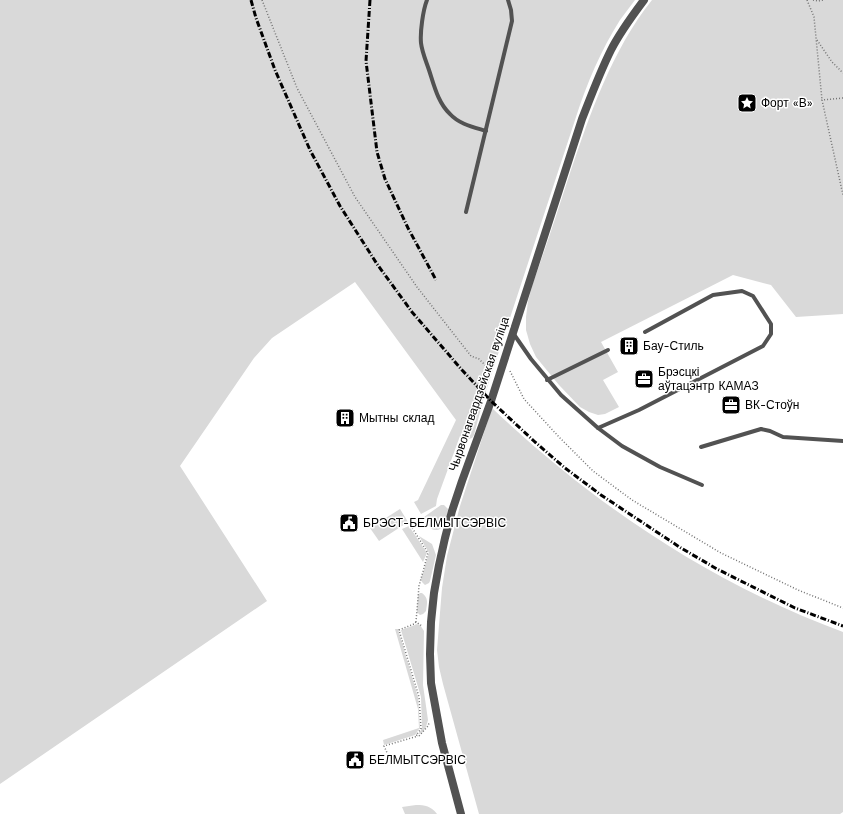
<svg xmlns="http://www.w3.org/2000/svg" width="843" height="814" font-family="'Work Sans',sans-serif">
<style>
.green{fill:#d9d9d9}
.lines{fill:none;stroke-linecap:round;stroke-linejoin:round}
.path{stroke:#747474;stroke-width:1.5;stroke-dasharray:1 2;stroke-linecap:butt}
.service{stroke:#525252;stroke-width:4}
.minor{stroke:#525252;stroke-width:8}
.rail{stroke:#000;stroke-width:3;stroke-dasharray:6 2 1 2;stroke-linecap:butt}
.labels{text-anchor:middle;stroke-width:3;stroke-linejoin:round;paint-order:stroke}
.poi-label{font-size:12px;fill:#000;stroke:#fff;text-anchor:start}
.street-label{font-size:12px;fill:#000;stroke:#fff}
</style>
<rect width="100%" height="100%" fill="#fff"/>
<!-- green -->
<g class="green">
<path d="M0 0H635C630 7 625 13 620 20 601 50 587 83 576 117L484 397 474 435 472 438 469 439 460 436 437 499 436 506 421 514 414 502 418 500 456 420 355 282 272 338 254 358 180 466 267 601 0 784Z"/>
<path d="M652 0H843V314L796 317 771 285 733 275 601 342 618 372 603 380 619 407 605 414 598 415 589 412 580 407 559 385 536 357 530 344 526 330V317L528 301 533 283C546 247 558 210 570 173 590 114 612 50 652 0Z"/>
<path d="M492 408C593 504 712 584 843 632V812L840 814H479L443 684 439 667 437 650 442 588 447 556 460 506Z"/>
<path d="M441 505H444L448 509C447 516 446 529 437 530 435 530 432 530 431 528 428 526 426 520 424 517Z"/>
<path d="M400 509 408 522 379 541 370 528Z"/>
<path d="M409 526 427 553 423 562 402 529Z"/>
<path d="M419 536 432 544 436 555 430 581 429 583 425 585 422 582 421 579 429 553Z"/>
<path d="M420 593H422C429 598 427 604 426 611L423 614 420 615 417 612 418 595Z"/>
<path d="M416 624 420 625 424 631 423 685 428 720 426 727 423 732 419 734H418L422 729 421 697 401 630 415 625Z"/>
<path d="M395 629H398L418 697 420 729H419L415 735 384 745 383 740 419 728 418 709Z"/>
<path d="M416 805C425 805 431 806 437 814H405L402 807Z"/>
</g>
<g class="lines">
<!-- path -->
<g class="path">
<path d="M262 0 297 88 355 197 417 287 471 356 479 359 491 371"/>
<path d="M807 0 814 17 822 100"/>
<path d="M813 0 818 1 824 0"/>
<path d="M817 40 832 62 843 73"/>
<path d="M843 98 822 100 843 195"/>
<path d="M510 371 524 399 559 437 593 471 632 500 721 553 798 590 843 608"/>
<path d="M409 523 428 553 419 586 416 622 422 626"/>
<path d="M416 622 414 624 399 630 419 697 421 729 416 735 419 736 428 726 429 723"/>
<path d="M388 755 384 746 418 736"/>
</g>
<!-- service -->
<g class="service">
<path d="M427 0C423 10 420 32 421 43 422 52 426 61 429 70 434 85 438 103 450 114 459 124 473 127 486 131"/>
<path d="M466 212 512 21 511 10 508 0"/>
<path d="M513 333 531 359 561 395 598 428 622 446 660 467 702 485"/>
<path d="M547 380 608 350"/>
<path d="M598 428 639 410 763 346 771 334V324L753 296 742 291 713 295 645 332"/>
<path d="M701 447 761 429 770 431 783 437 843 441"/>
</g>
<!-- minor -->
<path class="minor" d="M461 814 442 743 431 683 430 654 431 622 434 593 439 565 445 538 452 511 462 481 491 401 582 119C591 96 600 72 611 50 620 32 632 16 644 0"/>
<!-- rail -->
<g class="rail">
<path d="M251 0 256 18 275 70 310 150 340 206 377 264 412 312 462 370 491 401 535 442 565 468 601 495 681 548 717 569 795 608 843 626"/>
<path d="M370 0 366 61 377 152 385 179 408 228 436 280"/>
</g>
</g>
<!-- icons -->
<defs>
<symbol id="sight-square" viewBox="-11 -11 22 22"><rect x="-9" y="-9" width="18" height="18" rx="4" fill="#000" stroke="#fff"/><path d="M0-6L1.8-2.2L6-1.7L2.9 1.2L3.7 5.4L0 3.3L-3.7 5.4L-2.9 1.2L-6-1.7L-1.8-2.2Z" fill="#fff"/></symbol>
<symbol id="building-square" viewBox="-11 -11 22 22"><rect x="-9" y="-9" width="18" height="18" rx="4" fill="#000" stroke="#fff"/><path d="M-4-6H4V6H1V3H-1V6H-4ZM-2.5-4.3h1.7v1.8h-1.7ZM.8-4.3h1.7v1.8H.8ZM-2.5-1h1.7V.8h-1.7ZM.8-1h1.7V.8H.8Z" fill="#fff"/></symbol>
<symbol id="office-square" viewBox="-11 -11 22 22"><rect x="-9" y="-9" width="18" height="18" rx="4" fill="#000" stroke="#fff"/><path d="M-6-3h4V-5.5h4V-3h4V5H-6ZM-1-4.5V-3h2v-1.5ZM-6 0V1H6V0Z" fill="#fff"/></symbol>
<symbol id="civic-square" viewBox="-11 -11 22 22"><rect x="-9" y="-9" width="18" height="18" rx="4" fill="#000" stroke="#fff"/><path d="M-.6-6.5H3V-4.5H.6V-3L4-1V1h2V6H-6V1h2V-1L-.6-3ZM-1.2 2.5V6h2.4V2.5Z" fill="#fff"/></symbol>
</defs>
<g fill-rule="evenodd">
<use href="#sight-square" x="736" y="92" width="22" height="22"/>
<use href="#building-square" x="618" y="335" width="22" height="22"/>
<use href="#office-square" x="633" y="368" width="22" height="22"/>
<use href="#office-square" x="720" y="394" width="22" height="22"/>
<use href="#building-square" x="334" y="407" width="22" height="22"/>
<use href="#civic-square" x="338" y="512" width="22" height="22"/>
<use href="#civic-square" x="344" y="749" width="22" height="22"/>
</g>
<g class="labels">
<!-- poi labels -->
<g class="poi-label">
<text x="761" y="107">Форт «В»</text>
<text x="643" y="350">Бау-Стиль</text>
<text x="658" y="376">Брэсцкі<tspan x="658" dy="14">аўтацэнтр КАМАЗ</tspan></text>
<text x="745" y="409">ВК-Стоўн</text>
<text x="359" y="422">Мытны склад</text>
<text x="363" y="527">БРЭСТ-БЕЛМЫТСЭРВІС</text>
<text x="369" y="764">БЕЛМЫТСЭРВІС</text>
</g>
<!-- street labels -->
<g class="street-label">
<text transform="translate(479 394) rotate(-71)" y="4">Чырвонагвардзейская вуліца</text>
</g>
</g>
</svg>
